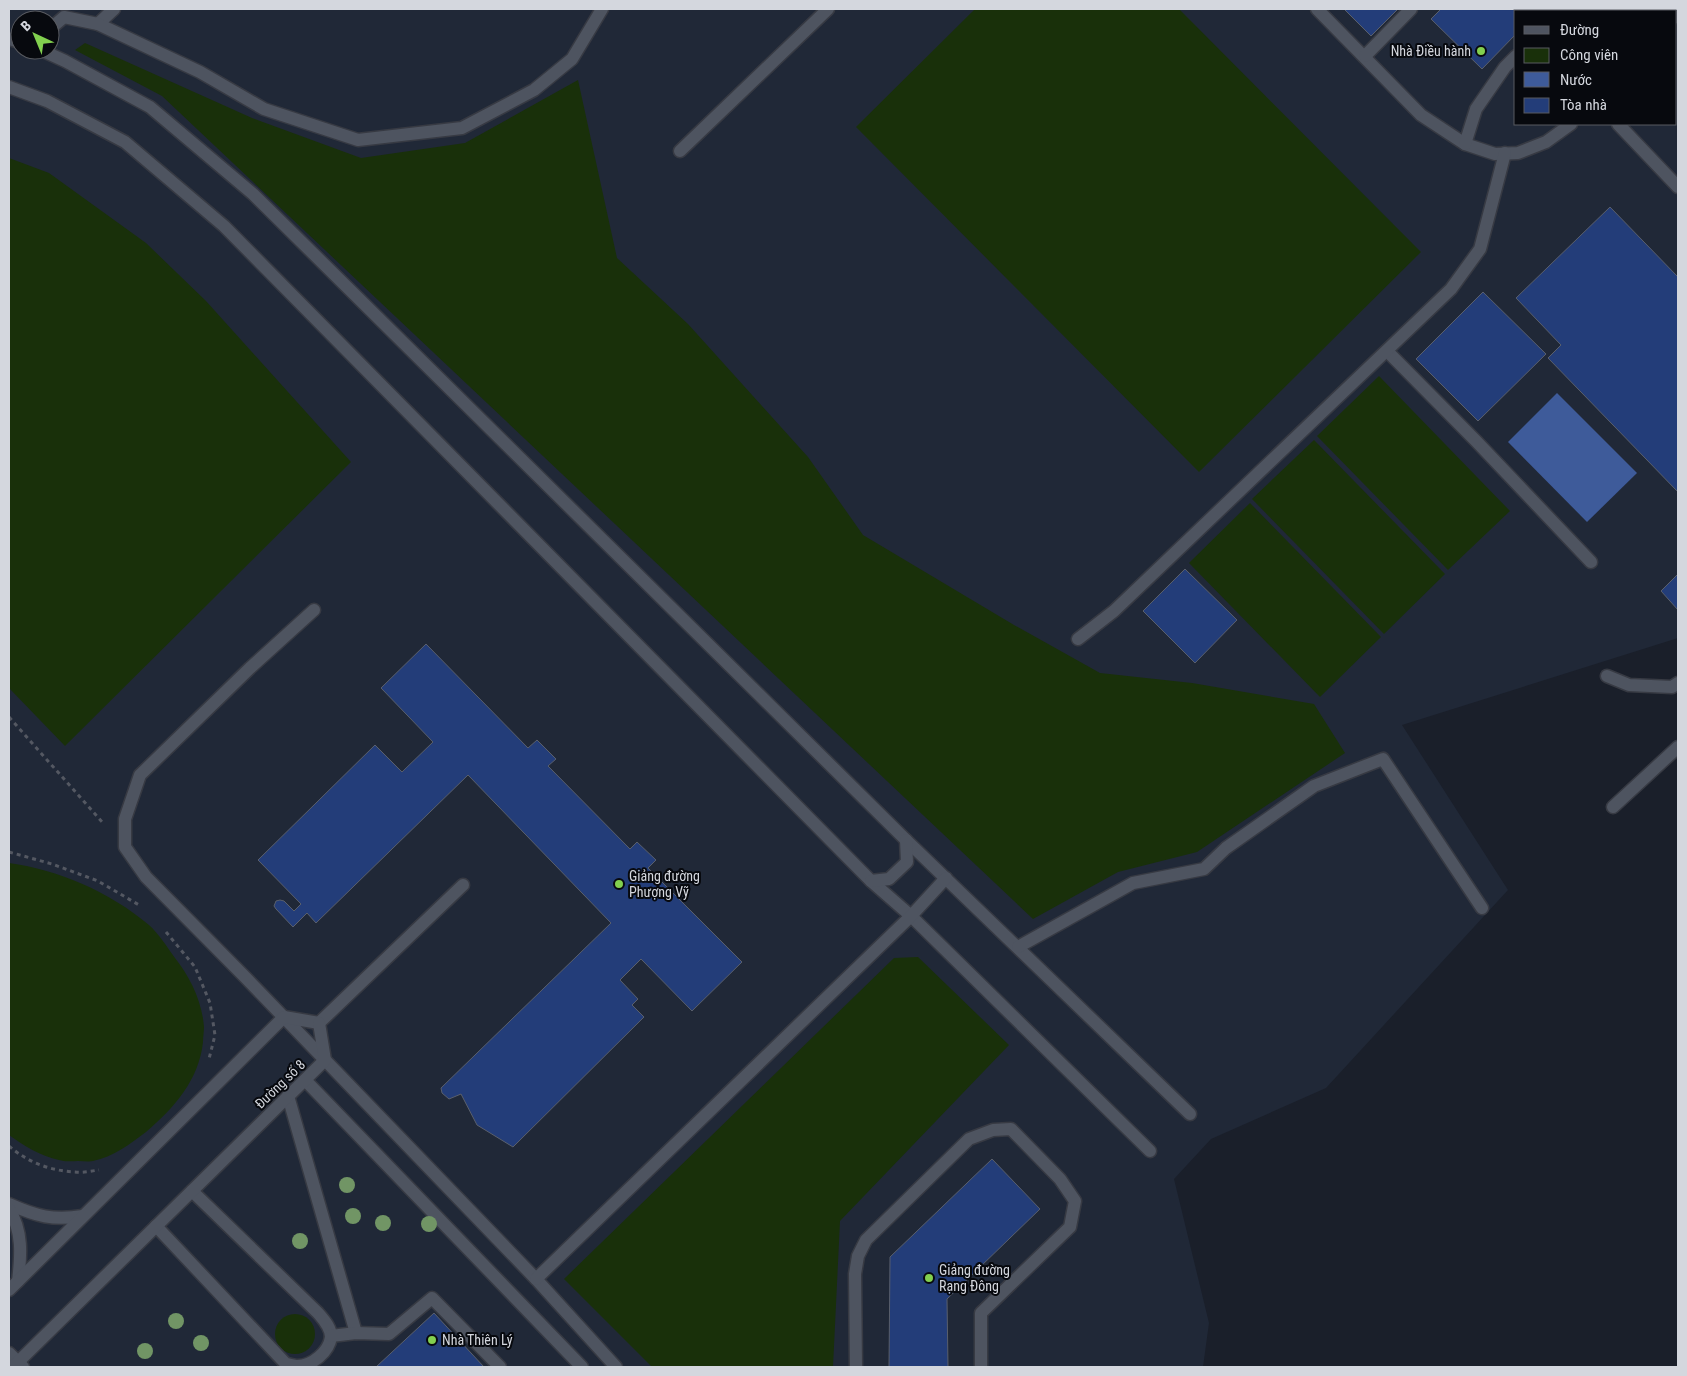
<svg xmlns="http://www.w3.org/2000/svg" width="1687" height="1376" font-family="'Roboto Condensed',sans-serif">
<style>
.built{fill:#202837;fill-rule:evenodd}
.green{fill:#19300a}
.water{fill:#3e5b9a}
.building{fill:#233d79;stroke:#595f6c}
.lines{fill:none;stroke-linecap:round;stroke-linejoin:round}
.minor-casing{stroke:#373a43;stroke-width:15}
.path{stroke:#545862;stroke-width:3;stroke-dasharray:4 4;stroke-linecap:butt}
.minor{stroke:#4e5460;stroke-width:12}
.tree{fill:#719565}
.poi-dot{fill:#82d04f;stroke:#07090e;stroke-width:2}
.labels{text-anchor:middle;stroke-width:4;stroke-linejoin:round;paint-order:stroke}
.poi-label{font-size:14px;fill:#d4d7de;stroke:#07090e;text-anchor:start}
.street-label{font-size:14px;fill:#d4d7de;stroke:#07090e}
</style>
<rect width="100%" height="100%" fill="#1a1f2a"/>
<!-- built -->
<path class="built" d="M9 9H1678V638L1402 725 1508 890 1326 1088 1211 1139 1174 1179 1209 1323 1203 1367H9ZM1516 11H1676V124H1516ZM20 20H50V50H20Z"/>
<!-- green -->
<g class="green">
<path d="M975 9H1179L1421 252 1199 472 856 127Z"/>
<path d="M85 43 252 118 361 158 465 143 578 80 617 258 688 324 808 457 863 535 1014 625 1100 673 1192 683 1314 704 1345 753 1197 852 1118 872 1033 919 162 96 75 50Z"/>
<path d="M9 158 49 173 146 243 206 301 351 462 65 746 9 688Z"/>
<path d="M1379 376 1510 511 1448 570 1317 436Z"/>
<path d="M1314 440 1445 574 1384 634 1252 499Z"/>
<path d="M1250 503 1381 637 1320 697 1189 563Z"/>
<path d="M9 863C59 870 110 892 149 925 159 934 167 947 175 958 190 977 202 1001 204 1027 204 1031 203 1037 203 1042 199 1080 174 1108 146 1132 130 1144 113 1157 93 1161 89 1162 83 1161 78 1161 72 1161 65 1162 59 1160 41 1156 24 1146 9 1135Z"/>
<path d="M918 957 1009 1045 840 1221 833 1367H652L564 1279 894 958Z"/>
<circle cx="295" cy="1334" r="20"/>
</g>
<!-- water -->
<path class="water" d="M1557 393 1637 473 1587 522 1508 442Z"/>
<!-- building -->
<g class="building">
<path d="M1344 9H1398L1371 36Z"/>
<path d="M1441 9H1540L1538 11H1516V34L1482 69 1431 19Z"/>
<path d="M1610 207 1678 277V492L1548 358 1561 345 1516 298Z"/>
<path d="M1483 292 1546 354 1478 421 1416 359Z"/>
<path d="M1185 569 1237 620 1195 663 1143 611Z"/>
<path d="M1678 574V610L1661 591Z"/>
<path d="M426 644 528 748 537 740 556 759 548 766 630 849 637 842 656 860 648 868 742 962 692 1011 641 959 620 980 638 999 632 1005 644 1017 513 1147 477 1125 461 1094 449 1099 442 1093 441 1088 611 923 468 775 316 923 307 913 293 927 276 909 274 906 276 901 280 900 284 901 294 911 301 904 258 860 375 745 402 772 433 742 381 688Z"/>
<path d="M992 1159 1040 1209 947 1299 948 1367H889L890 1257Z"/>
<path d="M434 1313 484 1367H376Z"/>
</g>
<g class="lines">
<defs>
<g id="minor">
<path d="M1317 9 1421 115 1465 144 1495 154 1518 153 1546 142 1571 124"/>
<path d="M1642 9 1643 11"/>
<path d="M1561 11 1564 9"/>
<path d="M1676 17 1678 14"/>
<path d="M98 24 114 9"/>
<path d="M50 29 64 17 98 24 200 72 264 109 358 140 462 128 534 90 572 59 602 9"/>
<path d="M9 39 20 42"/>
<path d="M41 50 65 61 150 107 253 194 906 840 1190 1114"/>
<path d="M1365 56 1411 9"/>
<path d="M9 87 47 101 125 142 224 226 871 881 911 916 1150 1151"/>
<path d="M1618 124 1678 187"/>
<path d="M1465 144 1476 109 1505 67 1516 56"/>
<path d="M680 151 828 9"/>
<path d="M1387 351 1477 442 1591 562"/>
<path d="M314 610 250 668 140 775 125 819V847L146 877 246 978 536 1279 616 1367"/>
<path d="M1078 639 1114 611 1451 289 1480 249 1505 153"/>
<path d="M1607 676 1629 685 1672 687 1678 683"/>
<path d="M1613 807 1678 747"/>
<path d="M871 881 889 879 907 862 906 840"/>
<path d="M1018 947 1133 883 1204 869 1226 848 1314 786 1383 759 1482 908"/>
<path d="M319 1023 463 885"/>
<path d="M305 1080 582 1367"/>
<path d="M288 1096 356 1333"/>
<path d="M9 1204C36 1216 53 1221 83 1216"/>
<path d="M9 1209C23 1231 21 1256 18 1281"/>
<path d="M156 1226 286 1364C289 1364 294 1366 297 1366 312 1366 329 1352 331 1337 331 1327 323 1319 318 1313L192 1191"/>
<path d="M536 1279 911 916 946 878"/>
<path d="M9 1290 284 1017 319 1023"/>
<path d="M331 1336 356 1333 389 1334 432 1298 500 1367"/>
<path d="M9 1353 23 1367"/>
<path d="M13 1367 325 1060 319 1023"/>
<path d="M856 1367 855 1274 858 1256 866 1240 969 1139 993 1130 1011 1129 1060 1179 1075 1201 1070 1227 981 1313V1367"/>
</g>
</defs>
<!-- minor casing -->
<use href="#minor" class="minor-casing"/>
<!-- path -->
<g class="path">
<path d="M9 717 103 823"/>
<path d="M9 852 52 864 98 881 139 905"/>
<path d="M166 932 195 967 210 1003 215 1035 209 1059"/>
<path d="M9 1146C27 1162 51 1171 75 1172 83 1173 91 1171 99 1170"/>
</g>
<!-- minor -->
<use href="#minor" class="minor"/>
</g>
<!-- trees -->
<g class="tree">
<circle cx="347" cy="1185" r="8"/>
<circle cx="353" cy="1216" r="8"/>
<circle cx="383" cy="1223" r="8"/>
<circle cx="429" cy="1224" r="8"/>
<circle cx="300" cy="1241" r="8"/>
<circle cx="176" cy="1321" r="8"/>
<circle cx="201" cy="1343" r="8"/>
<circle cx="145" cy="1351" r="8"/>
</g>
<!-- markers -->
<g class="poi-dot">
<circle cx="1481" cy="51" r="5"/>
<circle cx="619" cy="884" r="5"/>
<circle cx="929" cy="1278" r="5"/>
<circle cx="432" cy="1340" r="5"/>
</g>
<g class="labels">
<!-- poi labels -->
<g class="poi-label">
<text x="1471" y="56" text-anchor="end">Nhà Điều hành</text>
<text x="629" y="881">Giảng đường<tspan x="629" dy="16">Phượng Vỹ</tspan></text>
<text x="939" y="1275">Giảng đường<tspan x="939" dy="16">Rạng Đông</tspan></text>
<text x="442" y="1345">Nhà Thiên Lý</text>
</g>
<!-- street labels -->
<g class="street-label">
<text transform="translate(280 1084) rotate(-44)" y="5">Đường số 8</text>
</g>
</g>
<!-- border -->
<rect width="1687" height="1376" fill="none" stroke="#d4d7de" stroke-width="20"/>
<!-- legend -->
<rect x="1514" y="10" width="162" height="115" fill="#07090e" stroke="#595b61"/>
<rect x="1524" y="26" width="25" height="8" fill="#4e5460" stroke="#595b61"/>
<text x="1560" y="35" font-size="15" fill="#d4d7de">Đường</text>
<rect x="1524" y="48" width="25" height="15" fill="#19300a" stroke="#595b61"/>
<text x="1560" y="60" font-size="15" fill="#d4d7de">Công viên</text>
<rect x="1524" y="72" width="25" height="15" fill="#3e5b9a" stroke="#595b61"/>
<text x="1560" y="85" font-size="15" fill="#d4d7de">Nước</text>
<rect x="1524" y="98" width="25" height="15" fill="#233d79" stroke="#595b61"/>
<text x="1560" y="110" font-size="15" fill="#d4d7de">Tòa nhà</text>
<!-- north arrow -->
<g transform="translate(35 35) rotate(316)"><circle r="24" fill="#07090e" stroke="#595b61"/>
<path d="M0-4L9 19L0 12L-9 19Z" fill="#82d04f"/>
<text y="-8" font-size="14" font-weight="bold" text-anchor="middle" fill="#d4d7de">B</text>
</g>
</svg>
